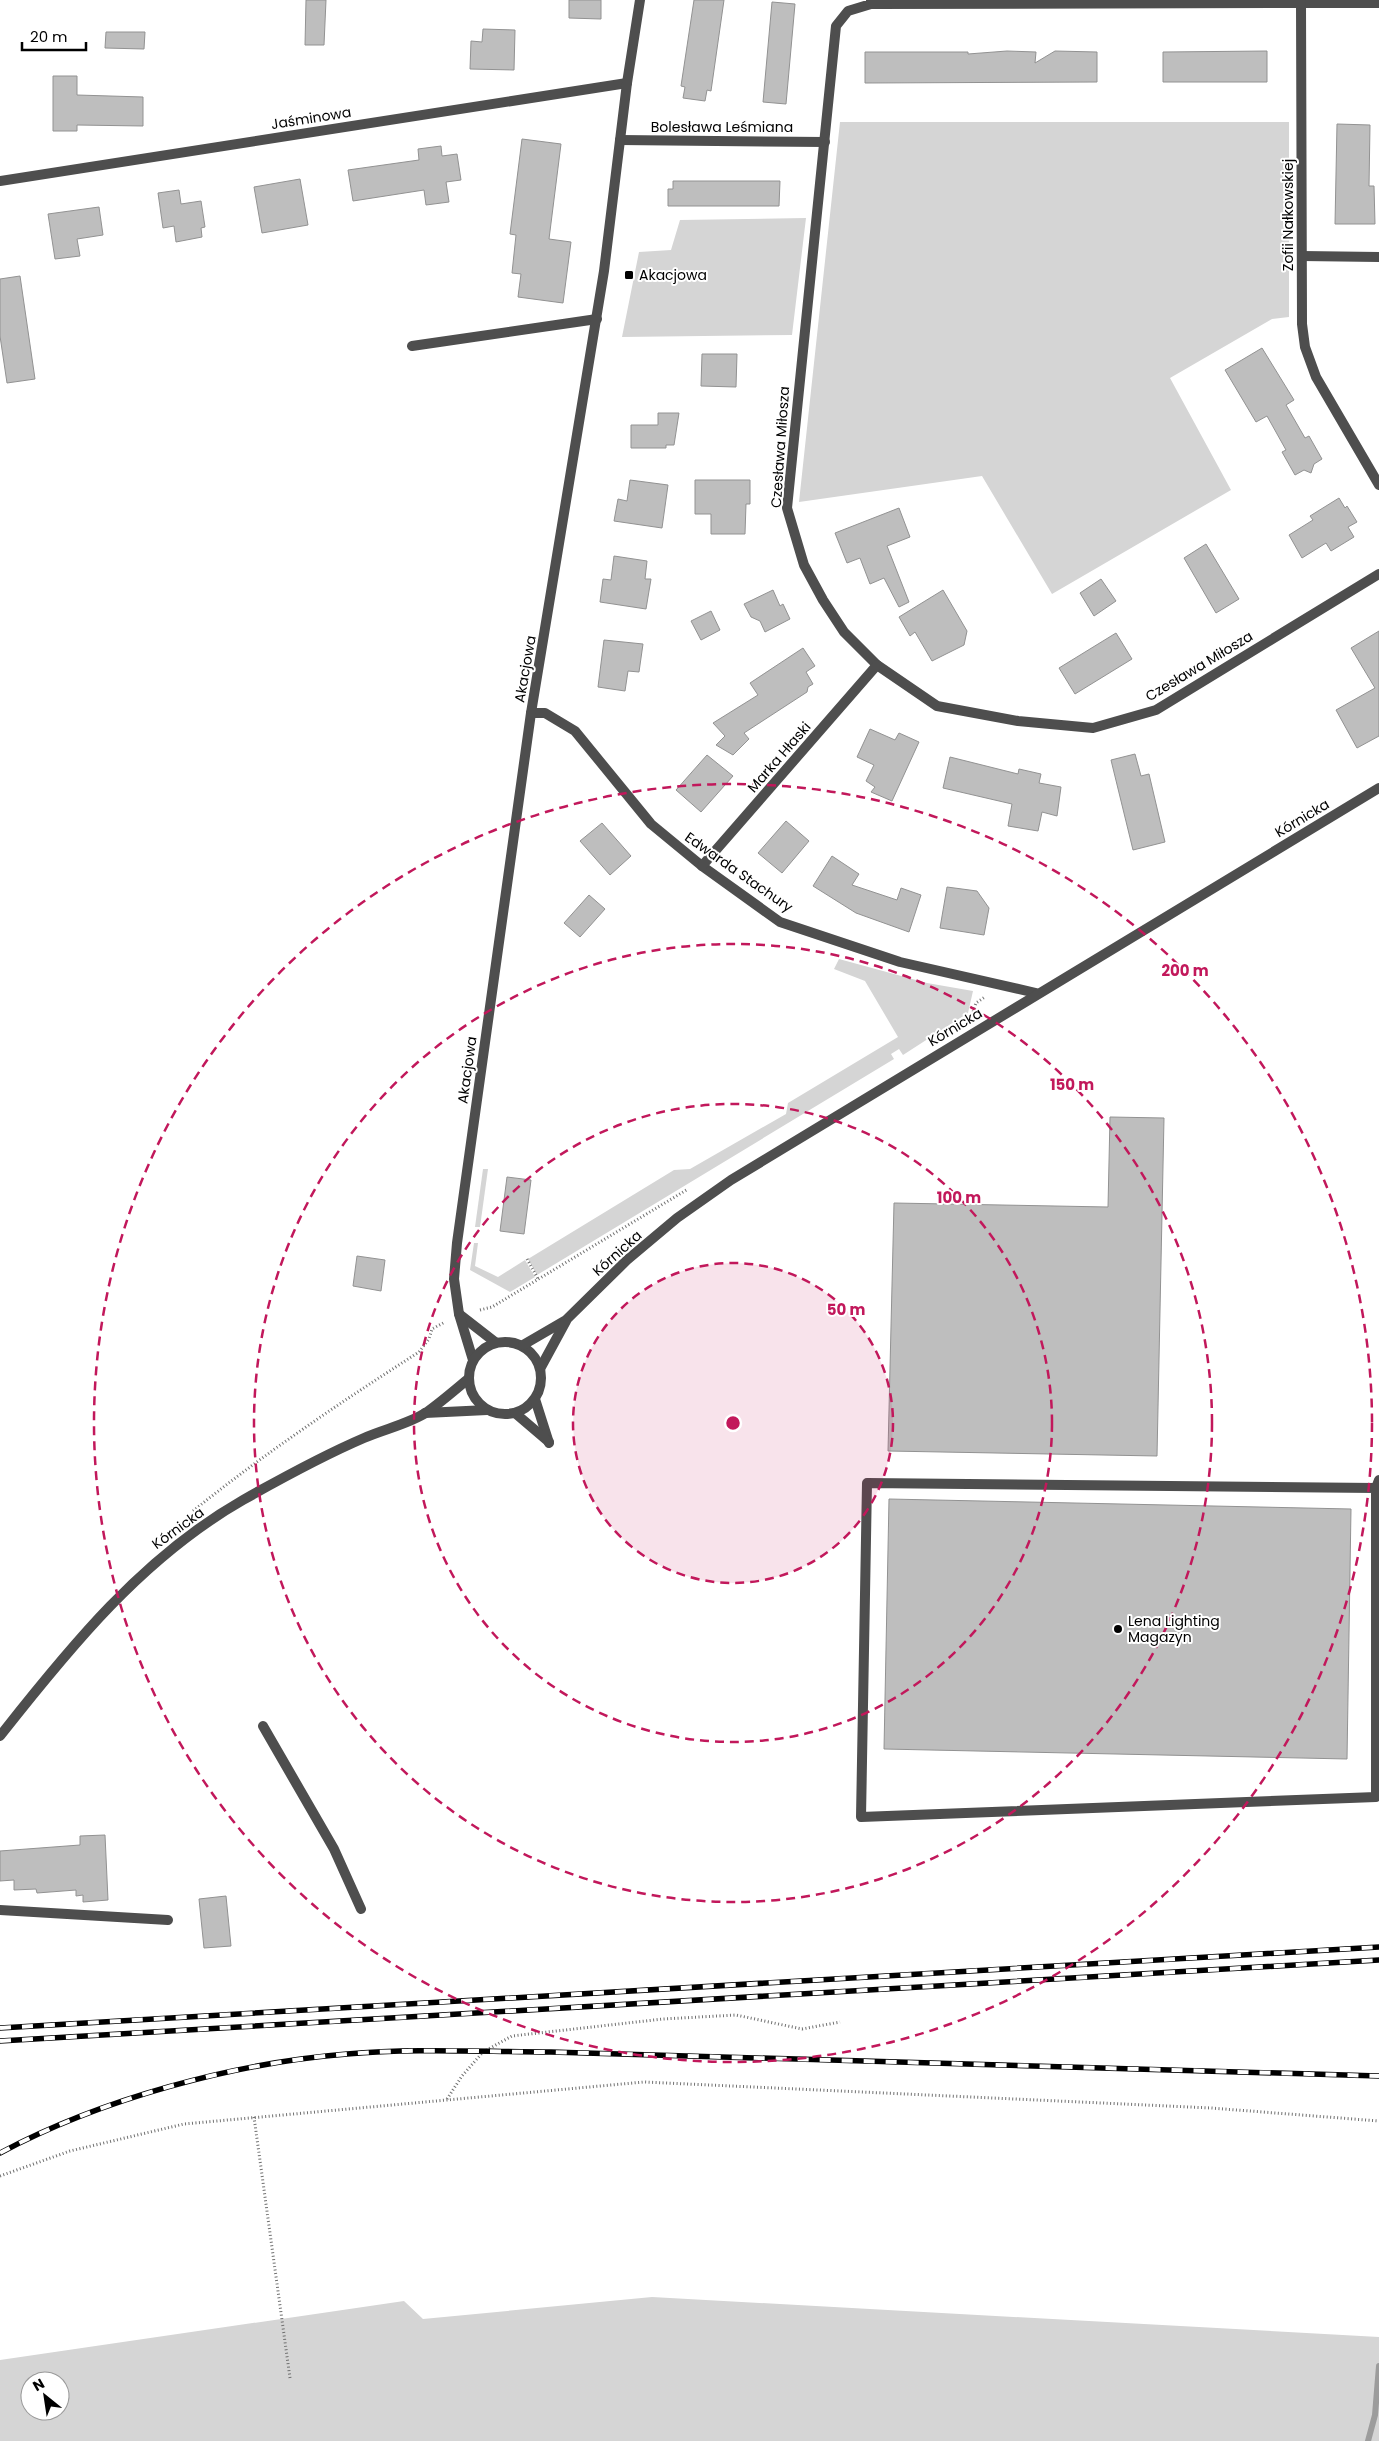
<svg xmlns="http://www.w3.org/2000/svg" width="1379" height="2441" font-family="Poppins,sans-serif">
<style>
.green{fill:#d5d5d5;fill-rule:evenodd}
.lines{fill:none;stroke-linecap:round;stroke-linejoin:round}
.stream{stroke:#9c9c9c;stroke-width:6}
.building{fill:#bebebe;stroke:#929292}
.path{stroke:#707070;stroke-width:3;stroke-dasharray:1 2.5;stroke-linecap:butt}
.service{stroke:#4e4e4e;stroke-width:10}
.minor{stroke:#4e4e4e;stroke-width:10}
.tertiary{stroke:#4e4e4e;stroke-width:10}
.rail-casing{stroke:#000;stroke-width:5.5}
.rail{stroke:#fff;stroke-width:4;stroke-dasharray:11;stroke-linecap:butt}
.ring{fill:none;stroke:#c2185b;stroke-width:2.5;stroke-dasharray:9 6}
.poi-dot{fill:#000;stroke:#fff;stroke-width:2}
.labels{text-anchor:middle;stroke-width:4;stroke-linejoin:round;paint-order:stroke}
.street-label{font-size:14px;fill:#000;stroke:#fff}
.poi-label{font-size:14px;fill:#000;stroke:#fff;text-anchor:start}
.centre{fill:#c2185b;stroke:#fff;stroke-width:2.5}
.ring-label{font-size:15px;text-anchor:middle;font-weight:bold;fill:#c2185b;stroke:#fff;stroke-width:4;stroke-linejoin:round;paint-order:stroke}
</style>
<rect width="100%" height="100%" fill="#fff"/>
<!-- green -->
<g class="green">
<path d="M840 122H1289V317L1272 319 1170 378 1231 490 1052 594 982 476 799 502Z"/>
<path d="M806 218 792 335 622 337 639 252 671 250 680 220Z"/>
<path d="M839 959 927 983 973 991 968 1013 903 1055 899 1049 891 1054 894 1059 537 1275 528 1259 674 1170 690 1169 786 1114 788 1103 898 1037 865 981 834 969Z"/>
<path d="M483 1169H488L480 1227H475Z"/>
<path d="M474 1243H478L475 1266 498 1277 525 1260 535 1277 510 1292 470 1270Z"/>
<path d="M652 2297 1379 2337V2441H0V2360L404 2301 423 2319ZM30 2381H60V2411H30Z"/>
</g>
<g class="lines">
<!-- stream -->
<path class="stream" d="M1368 2441 1375 2415 1379 2366"/>
</g>
<!-- building -->
<g class="building">
<path d="M306 0H326L324 45H305Z"/>
<path d="M569 0H601V19L569 18Z"/>
<path d="M694 0H724L711 91 707 90 705 101 683 98 685 87 681 86Z"/>
<path d="M772 2 795 4 786 104 763 102Z"/>
<path d="M483 29 515 30 514 70 470 69 471 41 482 42Z"/>
<path d="M106 32H145L144 49 105 48Z"/>
<path d="M1007 51 1036 52 1035 63 1055 51 1097 52V82L865 83V52H968V54Z"/>
<path d="M1267 51V82H1163V52Z"/>
<path d="M53 76H77V95L143 97V126L77 125V131H53Z"/>
<path d="M1337 124 1370 125 1369 186H1374L1375 224H1335Z"/>
<path d="M522 139 561 144 549 239 571 242 563 303 518 297 521 274 512 273 516 235 510 234Z"/>
<path d="M441 146 442 156 457 154 461 180 446 182 449 202 426 205 424 190 353 201 348 170 419 160 418 149Z"/>
<path d="M300 179 308 225 262 233 254 187Z"/>
<path d="M673 181H780L779 206H668V189H673Z"/>
<path d="M179 190 181 204 201 201 205 227 201 228 202 237 176 242 174 226 163 228 158 193Z"/>
<path d="M99 207 103 235 77 239 80 256 55 259 48 214Z"/>
<path d="M20 276 35 379 7 383 0 336V279Z"/>
<path d="M1262 348 1294 400 1286 405 1305 438 1309 436 1322 459 1314 464 1311 473 1304 470 1295 475 1282 452 1286 450 1267 416 1256 422 1225 370Z"/>
<path d="M702 354H737L736 387 701 386Z"/>
<path d="M658 413H679L674 445H666V448H631V425H658Z"/>
<path d="M630 480 668 485 662 528 614 521 618 499 627 501Z"/>
<path d="M695 480H750V504H746L745 534H711V514H695Z"/>
<path d="M1339 498 1345 508 1347 506 1357 522 1348 527 1354 537 1331 551 1326 543 1302 558 1289 535 1313 520 1310 516Z"/>
<path d="M899 508 910 537 887 546 909 602 899 607 884 578 870 584 860 558 847 563 835 533Z"/>
<path d="M1206 544 1239 599 1216 613 1184 558Z"/>
<path d="M614 556 647 561 645 579H651L646 609 600 602 603 579 611 580Z"/>
<path d="M1101 579 1116 601 1094 616 1080 593Z"/>
<path d="M773 590 780 606 783 604 790 619 765 632 760 621 751 617 744 604Z"/>
<path d="M943 590 967 631 964 645 932 661 915 632 910 636 899 617Z"/>
<path d="M711 611 720 630 701 640 691 621Z"/>
<path d="M1379 631V736L1357 748 1336 710 1375 688 1351 648Z"/>
<path d="M1116 633 1132 659 1075 694 1059 668Z"/>
<path d="M604 640 643 644 639 672 628 671 625 691 598 687Z"/>
<path d="M803 648 815 666 806 672 813 684 808 687 807 692 744 733 749 739 733 755 716 745 725 736 713 723 758 695 750 683Z"/>
<path d="M870 729 895 740 899 733 919 742 892 801 871 792 875 787 866 781 874 765 857 757Z"/>
<path d="M1135 754 1141 776 1149 774 1165 842 1133 850 1111 760Z"/>
<path d="M707 755 733 776 701 812 676 790Z"/>
<path d="M950 757 1018 774 1019 769 1041 774 1039 783 1061 787 1057 816 1042 812 1038 831 1008 826 1012 804 943 788Z"/>
<path d="M786 821 809 841 782 873 758 853Z"/>
<path d="M602 823 631 856 610 875 580 841Z"/>
<path d="M832 856 859 874 852 885 897 900 901 888 921 895 909 932 856 913 813 886Z"/>
<path d="M947 887 977 891 989 908 984 935 940 928Z"/>
<path d="M589 895 605 909 580 937 564 923Z"/>
<path d="M1110 1117 1164 1118 1157 1456 888 1451 894 1203 1108 1207Z"/>
<path d="M507 1177 531 1180 524 1234 500 1231Z"/>
<path d="M357 1256 385 1260 381 1291 353 1286Z"/>
<path d="M889 1499 1351 1509 1347 1759 884 1749Z"/>
<path d="M105 1835 108 1900 83 1902V1895L76 1896V1890L37 1893 36 1889 14 1890V1880L0 1881V1851L80 1845V1836Z"/>
<path d="M226 1896 231 1946 204 1948 199 1899Z"/>
</g>
<g class="lines">
<!-- path -->
<g class="path">
<path d="M972 1015 976 1003 985 997"/>
<path d="M527 1259 538 1279"/>
<path d="M480 1310 492 1307 688 1189"/>
<path d="M193 1511C265 1453 341 1402 419 1352L429 1339 432 1329 445 1322"/>
<path d="M447 2099 462 2076 483 2052 512 2036 663 2019 736 2015 802 2029 840 2022"/>
<path d="M254 2117 290 2378"/>
<path d="M0 2176 70 2151 184 2124 644 2082 1211 2108 1379 2121"/>
</g>
<!-- service -->
<g class="service">
<path d="M412 346 597 319"/>
<path d="M1376 1488 867 1483 861 1817 1376 1797V1488L1379 1480"/>
<path d="M263 1726 334 1849 361 1909"/>
<path d="M0 1910 168 1920"/>
</g>
<!-- minor -->
<g class="minor">
<path d="M871 0V4L848 11 836 26 787 508 804 565 823 600 844 632 877 665 937 706 1018 721 1093 728 1156 710 1379 574"/>
<path d="M1379 3H1301L1302 324 1305 347 1316 377 1379 485"/>
<path d="M871 4 1301 3"/>
<path d="M620 140 825 142"/>
<path d="M0 181 627 83"/>
<path d="M1302 256 1379 257"/>
<path d="M531 713H545L575 731 651 824 702 866 780 922 900 962 1036 993"/>
<path d="M702 866 877 665"/>
<path d="M459 1314 495 1342"/>
<path d="M473 1360 459 1314 454 1279 457 1243 531 713 604 271 627 83 640 0"/>
</g>
<!-- tertiary -->
<g class="tertiary">
<circle cx="505" cy="1378" r="36"/>
<path d="M523 1345 566 1320 627 1260 677 1218 731 1180 1379 788"/>
<path d="M541 1367 566 1321"/>
<path d="M535 1399 549 1443"/>
<path d="M425 1413 487 1410"/>
<path d="M515 1413 549 1442"/>
<path d="M0 1736C70 1647 143 1557 243 1500 282 1478 322 1456 364 1438 384 1429 409 1424 427 1412 441 1402 455 1390 468 1379"/>
</g>
<defs>
<g id="rail">
<path d="M0 2028 1379 1947"/>
<path d="M0 2041 1379 1960"/>
<path d="M0 2153C101 2099 234 2063 347 2054 415 2048 484 2052 551 2052L1379 2076"/>
</g>
</defs>
<!-- rail casing -->
<use href="#rail" class="rail-casing"/>
<!-- rail -->
<use href="#rail" class="rail"/>
</g>
<!-- distance rings -->
<circle cx="733" cy="1423" r="160" fill="#c2185b" fill-opacity=".12"/>
<g class="ring">
<circle cx="733" cy="1423" r="160"/>
<circle cx="733" cy="1423" r="319"/>
<circle cx="733" cy="1423" r="479"/>
<circle cx="733" cy="1423" r="639"/>
</g>
<!-- markers -->
<g class="poi-dot">
<rect x="624" y="270" width="10" height="10" rx="2.5"/>
<circle cx="1118" cy="1629" r="5"/>
</g>
<g class="labels">
<!-- street labels -->
<g class="street-label">
<text transform="translate(311 118) rotate(-9)" y="5">Jaśminowa</text>
<text x="722" y="132">Bolesława Leśmiana</text>
<text transform="translate(1288 215) rotate(-90)" y="5">Zofii Nałkowskiej</text>
<text transform="translate(780 447) rotate(-86)" y="5">Czesława Miłosza</text>
<text transform="translate(1199 666) rotate(-31)" y="5">Czesława Miłosza</text>
<text transform="translate(525 669) rotate(-80)" y="5">Akacjowa</text>
<text transform="translate(779 757) rotate(-49)" y="5">Marka Hłaski</text>
<text transform="translate(1302 818) rotate(-31)" y="5">Kórnicka</text>
<text transform="translate(739 872) rotate(35)" y="5">Edwarda Stachury</text>
<text transform="translate(955 1027) rotate(-31)" y="5">Kórnicka</text>
<text transform="translate(467 1070) rotate(-82)" y="5">Akacjowa</text>
<text transform="translate(617 1253) rotate(-42)" y="5">Kórnicka</text>
<text transform="translate(178 1528) rotate(-36)" y="5">Kórnicka</text>
</g>
<!-- poi labels -->
<g class="poi-label">
<text x="639" y="280">Akacjowa</text>
<text x="1128" y="1626">Lena Lighting<tspan x="1128" dy="16">Magazyn</tspan></text>
</g>
</g>
<circle cx="733" cy="1423" r="8" class="centre"/>
<g class="ring-label">
<text x="1185" y="976">200 m</text>
<text x="1072" y="1090">150 m</text>
<text x="959" y="1203">100 m</text>
<text x="846" y="1315">50 m</text>
</g>
<!-- north arrow -->
<g transform="translate(45 2396) rotate(330)"><circle r="24" fill="#ffffff" stroke="#999999"/>
<path d="M0-4L9 19L0 12L-9 19Z" fill="#000000"/>
<text y="-8" font-size="14" font-weight="bold" text-anchor="middle" fill="#000000">N</text>
</g>
<!-- scale -->
<path d="M22 42v8h64v-8" fill="none" stroke="#000000" stroke-width="2.5"/>
<text x="30" y="42" font-size="15" fill="#000000" stroke="#ffffff" stroke-width="4" paint-order="stroke">20 m</text>
</svg>
